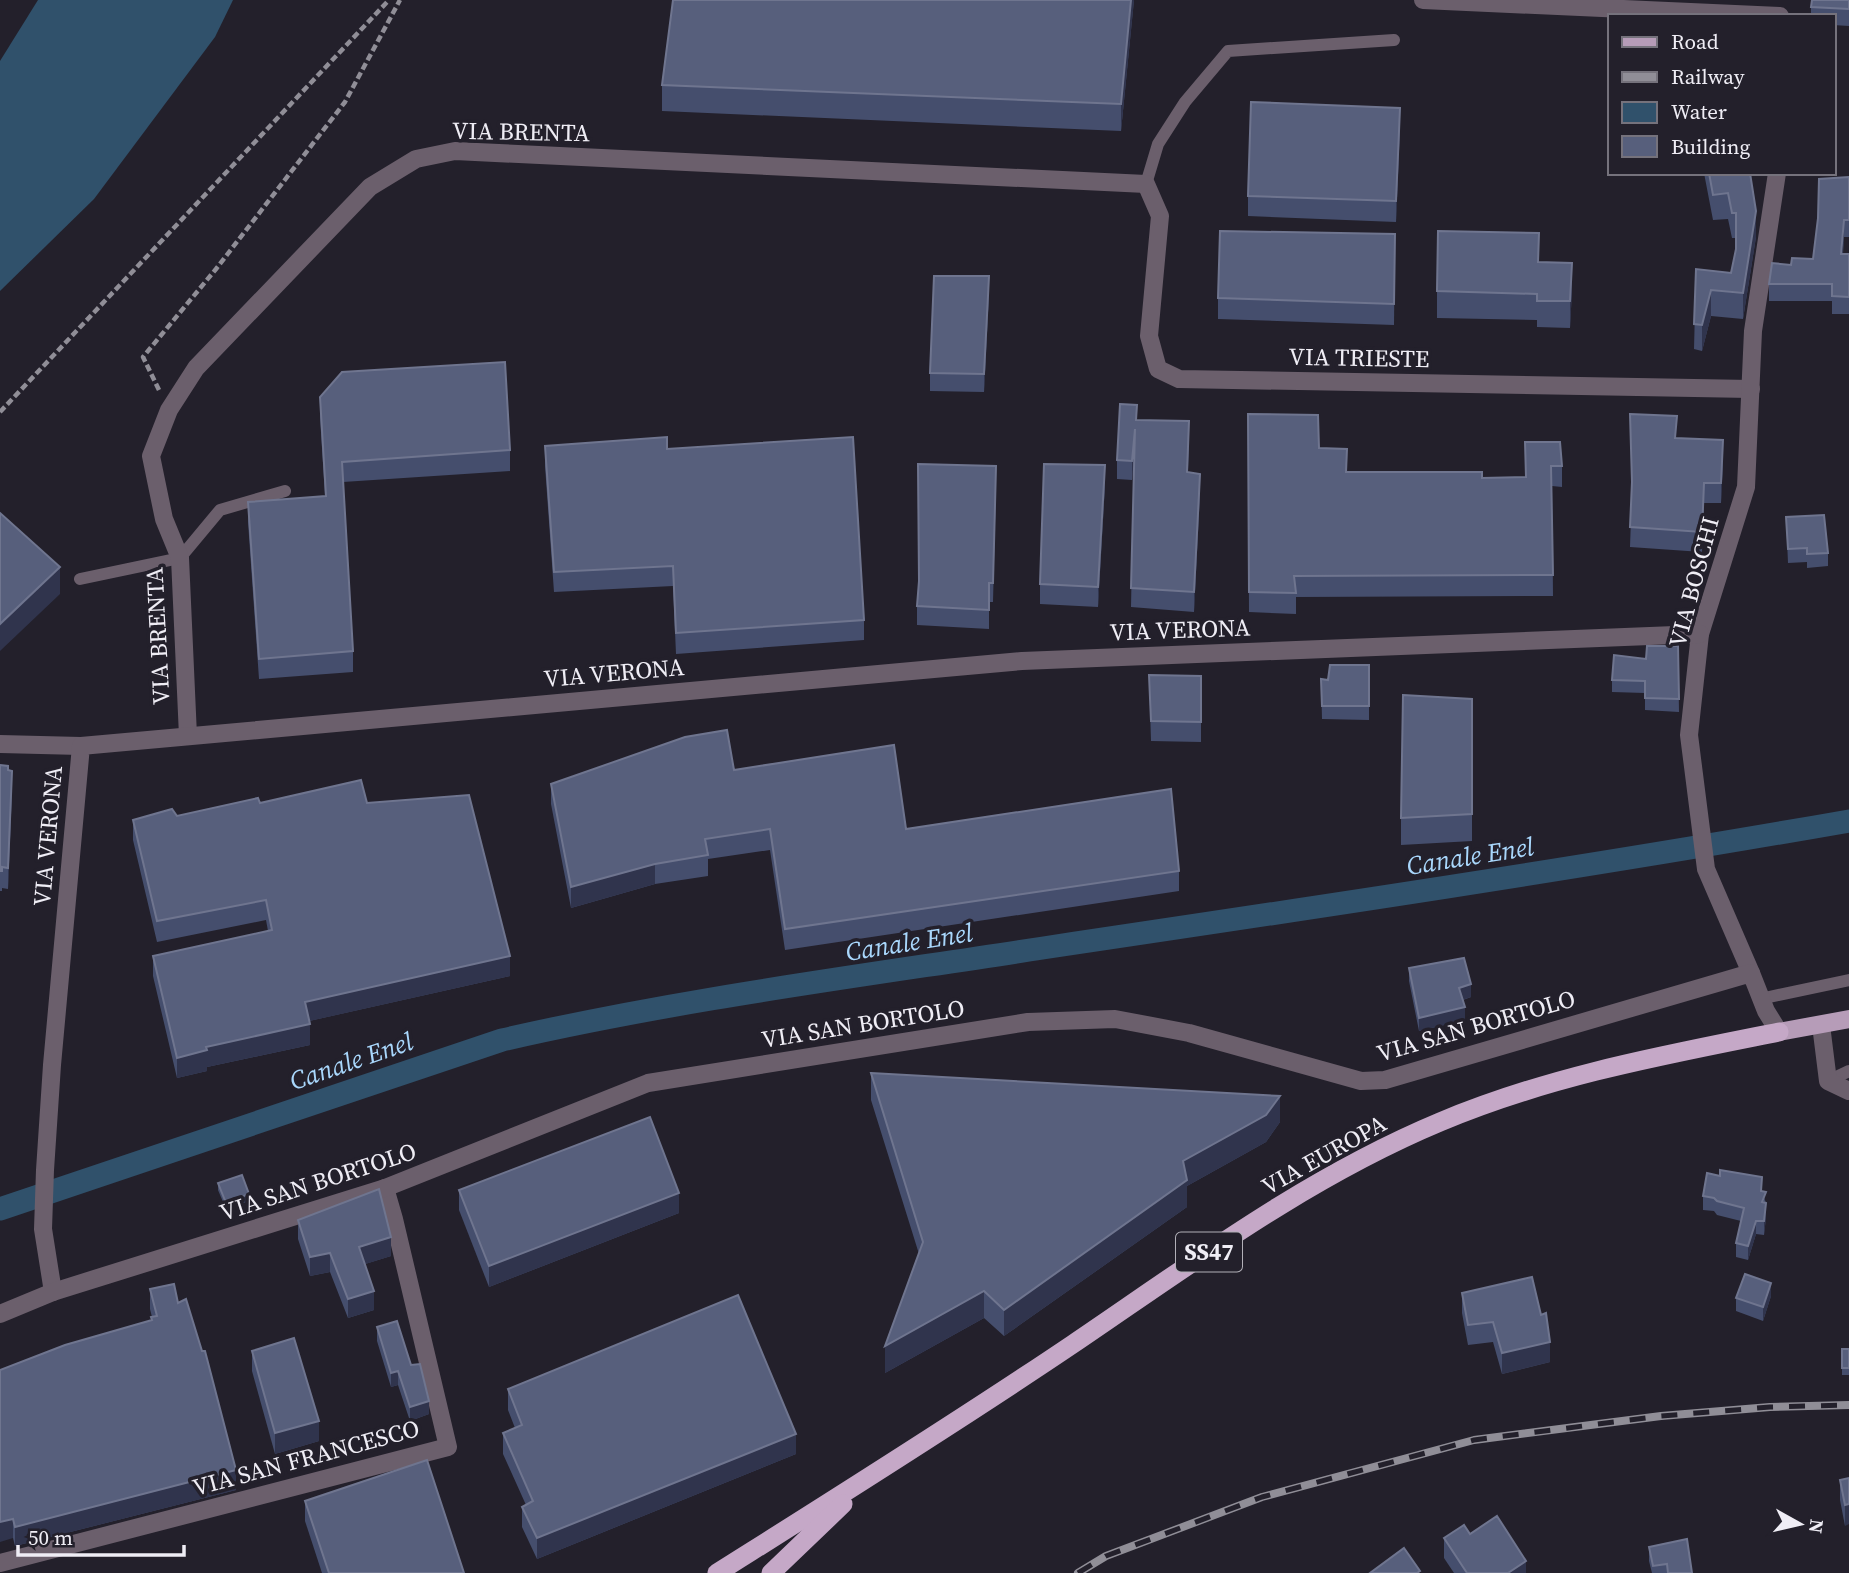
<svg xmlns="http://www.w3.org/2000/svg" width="1849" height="1573" font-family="'Source Serif 4',serif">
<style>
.water{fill:#30516b}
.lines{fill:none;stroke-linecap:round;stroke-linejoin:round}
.canal{stroke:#30516b;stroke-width:23}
.path{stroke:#908e97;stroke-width:4.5;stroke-dasharray:7 3.5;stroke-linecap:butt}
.service{stroke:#6b5f6c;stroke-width:12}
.minor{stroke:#6b5f6c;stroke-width:18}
.tertiary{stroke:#6b5f6c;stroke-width:18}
.primary{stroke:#b69cb8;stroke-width:18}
.trunk{stroke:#c5a8c7;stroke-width:19}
.rail-casing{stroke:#908e97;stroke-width:8}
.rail{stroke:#23202b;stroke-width:5;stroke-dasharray:16;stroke-linecap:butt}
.wall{fill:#454e6d}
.shaded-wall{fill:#30344d}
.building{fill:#575f7c;stroke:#6f758f;stroke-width:2}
.labels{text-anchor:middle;stroke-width:7;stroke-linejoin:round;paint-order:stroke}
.shield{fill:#23202b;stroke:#b2b0b8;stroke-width:2}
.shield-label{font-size:23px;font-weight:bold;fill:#efedf5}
.street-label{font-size:24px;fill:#efedf5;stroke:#23202b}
.water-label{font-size:26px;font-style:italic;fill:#a9d7fc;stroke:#23202b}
</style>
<rect width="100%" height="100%" fill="#23202b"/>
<!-- water -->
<path class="water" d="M38 0H233L215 37 94 199 0 291V61Z"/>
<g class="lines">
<!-- canal -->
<path class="canal" d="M0 1209 502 1040C680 999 862 976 1043 948 1312 908 1581 868 1849 821"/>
<!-- path -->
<g class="path">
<path d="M159 390 143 357 216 269 345 102 400 0"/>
<path d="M0 412 389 0"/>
</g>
<!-- service -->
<g class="service">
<path d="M1146 184 1158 144 1185 102 1228 51 1394 40"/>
<path d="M80 579 180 558 220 510 285 491"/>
<path d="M1760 999 1849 980"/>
<path d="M1828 1081 1849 1071"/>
</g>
<!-- minor -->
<g class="minor">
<path d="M1423 0 1780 16"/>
<path d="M188 736 180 558 164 519 151 456 169 410 196 368 370 187 416 159 455 151 1146 184 1160 216 1149 336 1158 369 1179 379 1751 389"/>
<path d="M0 744 81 746"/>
<path d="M1751 973 1706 869 1689 735 1700 634 1746 487 1753 331 1777 173"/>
<path d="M1821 1025 1828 1081 1849 1091"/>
<path d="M53 1292 43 1229 45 1170 52 1065 81 746 1022 661 1700 634"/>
<path d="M0 1563 448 1447 394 1219 385 1188"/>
</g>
<!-- tertiary -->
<path class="tertiary" d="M0 1314 53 1292 385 1188 648 1083 1028 1022 1115 1019 1189 1033 1361 1081 1385 1080 1751 973 1766 1011 1779 1032"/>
<!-- primary -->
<path class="primary" d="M1779 1032 1849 1019"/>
<!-- trunk -->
<g class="trunk">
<path d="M717 1573C836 1498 956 1423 1073 1344 1191 1264 1308 1177 1440 1122 1549 1076 1664 1055 1779 1032"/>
<path d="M771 1573 843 1504"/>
</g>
<defs>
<path id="rail" d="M1078 1573 1106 1556 1262 1497 1474 1440 1661 1416 1770 1407 1849 1405"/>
</defs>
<!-- rail casing -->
<use href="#rail" class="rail-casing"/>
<!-- rail -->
<use href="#rail" class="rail"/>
</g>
<!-- wall -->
<g class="wall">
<path d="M673 0H1134L1121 131 662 111V85Z"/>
<path d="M1849 0V26L1833 25V16H1811V7Z"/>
<path d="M1400 128 1396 222 1248 216V196Z"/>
<path d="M1704 173H1750L1756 237 1743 319 1711 316 1702 351 1694 349 1696 269 1731 273 1736 251V238H1732L1728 219 1713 220Z"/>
<path d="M1849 177V237H1844L1843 254H1849V314H1832V301H1769V284L1791 265 1813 259Z"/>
<path d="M1395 234 1394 325 1218 319V298Z"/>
<path d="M1539 262 1572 290 1570 328 1537 327V320L1437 318V291Z"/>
<path d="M989 294 984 392 930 391V373Z"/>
<path d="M320 397 510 450V471L343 482 353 651V672L259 679 248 522V502L325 496 320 417Z"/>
<path d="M1248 414 1319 448 1347 472 1482 478 1525 477V442L1562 466V487L1552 486 1553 596 1296 597V614L1249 612Z"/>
<path d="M1630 414 1677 438 1723 460 1721 503H1704L1702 552 1630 547 1632 490Z"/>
<path d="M1137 420 1189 440 1188 472 1200 493 1194 612 1131 607 1134 456 1132 480 1117 479V460Z"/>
<path d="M545 446 667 449 864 620V640L676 654 673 586 554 592 545 466Z"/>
<path d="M996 485 993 602H989V629L917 625V606Z"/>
<path d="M1105 485 1098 607 1040 604V584Z"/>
<path d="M1786 517 1828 553V566L1807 568V562L1788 563Z"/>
<path d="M1678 646 1679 712 1645 710V693L1612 692V680L1646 659Z"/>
<path d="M1369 665V720L1322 719 1321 679 1328 680Z"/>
<path d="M1149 675 1201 676V742L1151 741Z"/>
<path d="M1472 699V841L1401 845V818Z"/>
<path d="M0 765 8 770 12 791 8 889 2 888V891H0Z"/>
<path d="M734 770 906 829 1179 871V891L785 950 770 850 708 859V876L655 884 571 908 551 804V784Z"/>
<path d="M260 803H367L510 976 309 1021 310 1045 207 1067V1071L177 1078 153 976V956L268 931 266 920 157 942 133 840V820L177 816Z"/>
<path d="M1409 968 1471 997 1463 1000 1465 1020 1419 1031 1409 981Z"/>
<path d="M871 1073 1280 1122 1266 1142 1187 1186V1207L1004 1336 984 1318 885 1373 919 1254 871 1100Z"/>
<path d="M218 1183 249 1201 226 1209 218 1190Z"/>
<path d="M459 1190 679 1213 489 1287 459 1210Z"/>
<path d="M1762 1191 1766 1203V1217L1764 1235 1756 1234 1748 1260 1736 1257V1243L1741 1221 1717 1215 1714 1211 1703 1210V1196Z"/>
<path d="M298 1220 391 1256 365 1264 374 1310 348 1318 330 1272 310 1276 298 1239Z"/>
<path d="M150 1289 178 1303 236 1490 15 1546 13 1538 0 1370 151 1320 152 1317 150 1309Z"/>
<path d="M1462 1293 1550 1362 1502 1374 1493 1342 1468 1345 1462 1313Z"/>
<path d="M1771 1296 1763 1321 1736 1311V1298Z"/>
<path d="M377 1327 411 1365 429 1414 410 1421 398 1385 391 1387 377 1341Z"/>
<rect x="1842" y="1349" width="7" height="26"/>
<path d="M252 1351 319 1441 275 1454 252 1371Z"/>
<path d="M508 1389 796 1454 537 1559 522 1527V1507L526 1505 503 1454V1433L515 1428 508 1410Z"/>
<path d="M1849 1478 1845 1526 1840 1500V1480Z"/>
<path d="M305 1501 464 1573H322L305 1521Z"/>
<path d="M1470 1534 1526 1573H1454L1444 1558V1538Z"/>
<path d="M1649 1547 1692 1573H1652L1649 1561Z"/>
</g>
<!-- shaded-wall -->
<g class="shaded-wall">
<path d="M1131 0H1134L1121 131V104Z"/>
<path d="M1400 108V128L1396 222V201Z"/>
<path d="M1756 211V237L1743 319V293Z"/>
<path d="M1844 220V237L1841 271V254Z"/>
<path d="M1572 263V290L1570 328V301Z"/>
<path d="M989 276V294L984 392V374Z"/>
<path d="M1711 290V316L1702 351V325Z"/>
<path d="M1135 429V448L1132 480V461Z"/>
<path d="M1723 440V460L1721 503V483Z"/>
<path d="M1105 465V485L1098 607V587Z"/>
<path d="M1200 474V493L1194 612V592Z"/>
<path d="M60 567V594L0 651V624Z"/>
<path d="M12 771V791L8 889V868Z"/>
<path d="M655 864V884L571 908V887Z"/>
<path d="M510 956V976L305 1022V1002Z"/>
<path d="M1471 984V997L1459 1001V988Z"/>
<path d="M1465 1007V1020L1419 1031V1018Z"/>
<path d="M310 1024V1045L207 1067V1071L177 1078V1058L206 1047Z"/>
<path d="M1280 1096V1122L1266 1142 1187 1186V1207L1004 1336V1310L1183 1161Z"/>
<path d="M679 1193V1213L489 1287V1266Z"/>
<path d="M249 1194V1201L226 1209V1203Z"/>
<path d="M1766 1203V1217L1764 1235V1221Z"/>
<path d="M1756 1221V1234L1748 1260V1246Z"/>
<path d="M391 1237V1256L359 1266V1247Z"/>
<path d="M330 1253V1272L310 1276V1257Z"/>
<path d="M1771 1283V1296L1763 1321V1307Z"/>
<path d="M374 1291V1310L348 1318V1299Z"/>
<path d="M984 1291V1318L885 1373V1346Z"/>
<path d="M1550 1342V1362L1502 1374V1353Z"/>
<path d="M398 1371V1385L391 1387V1373Z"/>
<path d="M429 1401V1414L410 1421V1407Z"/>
<path d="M319 1421V1441L275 1454V1433Z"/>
<path d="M796 1434V1454L537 1559V1538Z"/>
<path d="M236 1470V1490L15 1546V1527Z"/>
<path d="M1849 1504V1524L1845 1526V1505Z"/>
<path d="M13 1519V1538L0 1542V1522Z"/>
<path d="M1526 1561V1573H1508Z"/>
</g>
<!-- building -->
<g class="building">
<path d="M673 0H1131L1121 104 662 85Z"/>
<path d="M1812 0H1849V9L1811 7Z"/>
<path d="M1251 102 1400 108 1396 201 1248 196Z"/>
<path d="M1709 173H1750L1756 211 1743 293 1711 290 1702 325 1694 324 1696 269 1731 273 1736 249V213H1732L1728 193 1713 195Z"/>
<path d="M1849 177V220H1844L1841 254H1849V297L1832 296V284H1769L1772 263 1791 265 1792 258 1813 259 1818 218 1819 179Z"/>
<path d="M1220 231 1395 234 1394 304 1218 298Z"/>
<path d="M1438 231 1539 233 1538 262 1572 263 1570 301H1537V294L1437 291Z"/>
<path d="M934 276H989L984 374 930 373Z"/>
<path d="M505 362 510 450 342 462 353 651 259 659 248 502 326 496 320 397 342 372Z"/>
<path d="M1120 404 1137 405 1136 420 1189 421 1187 472 1200 474 1194 592 1131 588 1135 429 1132 461 1117 460Z"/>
<path d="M1248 414 1318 415 1319 448 1347 449 1346 472H1482V478L1526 477 1525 442H1560L1562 466H1551L1553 575 1294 576 1296 593 1249 592Z"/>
<path d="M1630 414 1677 416 1675 438 1723 440 1721 483H1704L1702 532 1630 527 1632 482Z"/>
<path d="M667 437V449L853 437 864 620 676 633 673 566 554 572 545 446Z"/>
<path d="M918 464 996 466 993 583H989V610L917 606 919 581Z"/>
<path d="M1044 464 1105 465 1098 587 1040 584Z"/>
<path d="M0 513 60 567 0 624Z"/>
<path d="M1824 515 1828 553 1807 554V548L1788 549 1786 517Z"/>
<path d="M1647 646H1678L1679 699 1645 698V681L1612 680 1614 655 1646 659Z"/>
<path d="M1330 665H1369V706H1322L1321 679 1328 680Z"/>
<path d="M1149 675 1201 676V722L1151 721Z"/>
<path d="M1403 695 1472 699V814L1401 818Z"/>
<path d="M727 730 734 770 894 745 906 829 1171 789 1179 871 785 929 770 829 705 839 708 855 655 864 571 887 551 784 685 737Z"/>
<path d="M0 765 8 766V770L12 771 8 868 2 867V871H0Z"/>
<path d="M361 780 367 803 469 795 510 956 305 1002 310 1024 206 1047 207 1050 177 1058 153 956 272 930 266 900 157 921 133 820 172 809 177 816 258 798 260 803Z"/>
<path d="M1464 958 1471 984 1459 988 1465 1007 1419 1018 1409 968Z"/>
<path d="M871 1073 1280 1096 1266 1115 1183 1161 1187 1180 1004 1310 984 1291 885 1346 923 1242Z"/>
<path d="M650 1117 679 1193 489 1266 459 1190Z"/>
<path d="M1720 1170 1762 1177 1761 1191 1766 1192 1762 1202 1766 1203 1764 1221H1756L1748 1246 1736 1243 1744 1208 1717 1201 1714 1198 1703 1196 1707 1173 1720 1176Z"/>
<path d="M242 1175 249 1194 226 1203 218 1183Z"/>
<path d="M379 1189 391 1237 359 1247 374 1291 348 1299 330 1253 310 1257 298 1220Z"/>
<path d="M1745 1274 1771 1283 1763 1307 1736 1298Z"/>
<path d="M1532 1277 1541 1315 1546 1313 1550 1342 1502 1353 1493 1322 1468 1325 1462 1293Z"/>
<path d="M174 1284 178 1303 186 1299 202 1351H205L236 1470 15 1527 13 1519 0 1522V1370L65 1345 152 1320 151 1317 157 1316 150 1289Z"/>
<path d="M738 1295 796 1434 537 1538 522 1507 533 1501 503 1433 522 1425 508 1389Z"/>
<path d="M397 1321 411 1365 420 1364 429 1401 410 1407 398 1371 391 1373 377 1327Z"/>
<path d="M294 1338 319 1421 275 1433 252 1351Z"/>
<rect x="1842" y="1349" width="7" height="19"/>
<path d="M427 1460 464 1573H329L305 1501Z"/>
<path d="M1849 1478V1504L1845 1505 1840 1480Z"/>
<path d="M1497 1516 1526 1561 1508 1573H1467L1444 1538 1464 1525 1470 1534Z"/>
<path d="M1687 1539 1692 1573H1668L1667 1564 1653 1566 1649 1547Z"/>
<path d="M1404 1548 1420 1571 1417 1573H1370Z"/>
</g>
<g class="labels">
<!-- shield labels -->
<rect class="shield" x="1176" y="1232.5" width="66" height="39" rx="5"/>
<g class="shield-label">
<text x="1209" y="1260">SS47</text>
</g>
<!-- street labels -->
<g class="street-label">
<text transform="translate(521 132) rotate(1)" y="8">VIA BRENTA</text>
<text transform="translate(1359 358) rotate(1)" y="8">VIA TRIESTE</text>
<text transform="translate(1694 582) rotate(-75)" y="8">VIA BOSCHI</text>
<text transform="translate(1180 630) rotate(-2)" y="8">VIA VERONA</text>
<text transform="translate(158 636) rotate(-93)" y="8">VIA BRENTA</text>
<text transform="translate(614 673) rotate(-5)" y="8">VIA VERONA</text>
<text transform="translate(48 836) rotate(-85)" y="8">VIA VERONA</text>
<text transform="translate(863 1024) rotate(-9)" y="8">VIA SAN BORTOLO</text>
<text transform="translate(1476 1026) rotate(-16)" y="8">VIA SAN BORTOLO</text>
<text transform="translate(1324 1155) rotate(-29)" y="8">VIA EUROPA</text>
<text transform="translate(318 1182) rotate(-18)" y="8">VIA SAN BORTOLO</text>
<text transform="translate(306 1458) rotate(-15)" y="8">VIA SAN FRANCESCO</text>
</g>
<!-- water labels -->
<g class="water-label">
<text transform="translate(1470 856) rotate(-9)" y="9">Canale Enel</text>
<text transform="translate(909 942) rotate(-9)" y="9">Canale Enel</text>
<text transform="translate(351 1061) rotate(-19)" y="9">Canale Enel</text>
</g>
</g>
<!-- legend -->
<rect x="1608" y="14" width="228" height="161" fill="#23202b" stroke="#75727c" stroke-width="2"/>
<rect x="1622" y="37" width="35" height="10" fill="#b69cb8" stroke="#75727c" stroke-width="2"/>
<text x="1671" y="49" font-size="21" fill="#efedf5">Road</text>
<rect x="1622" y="72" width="35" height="10" fill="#908e97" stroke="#75727c" stroke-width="2"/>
<text x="1671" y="84" font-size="21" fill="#efedf5">Railway</text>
<rect x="1622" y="102" width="35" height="21" fill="#30516b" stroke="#75727c" stroke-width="2"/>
<text x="1671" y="119" font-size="21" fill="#efedf5">Water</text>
<rect x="1622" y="136" width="35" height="21" fill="#575f7c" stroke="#75727c" stroke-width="2"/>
<text x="1671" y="154" font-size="21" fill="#efedf5">Building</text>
<!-- north arrow -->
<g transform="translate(1800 1524) rotate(98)" stroke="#23202b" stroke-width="5" paint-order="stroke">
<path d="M0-5L12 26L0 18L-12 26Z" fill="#efedf5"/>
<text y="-10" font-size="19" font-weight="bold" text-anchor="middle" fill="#efedf5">N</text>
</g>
<!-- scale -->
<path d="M18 1545v10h166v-10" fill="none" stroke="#efedf5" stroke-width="3.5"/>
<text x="28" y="1545" font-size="21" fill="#efedf5" stroke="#23202b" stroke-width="5" paint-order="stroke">50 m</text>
</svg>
